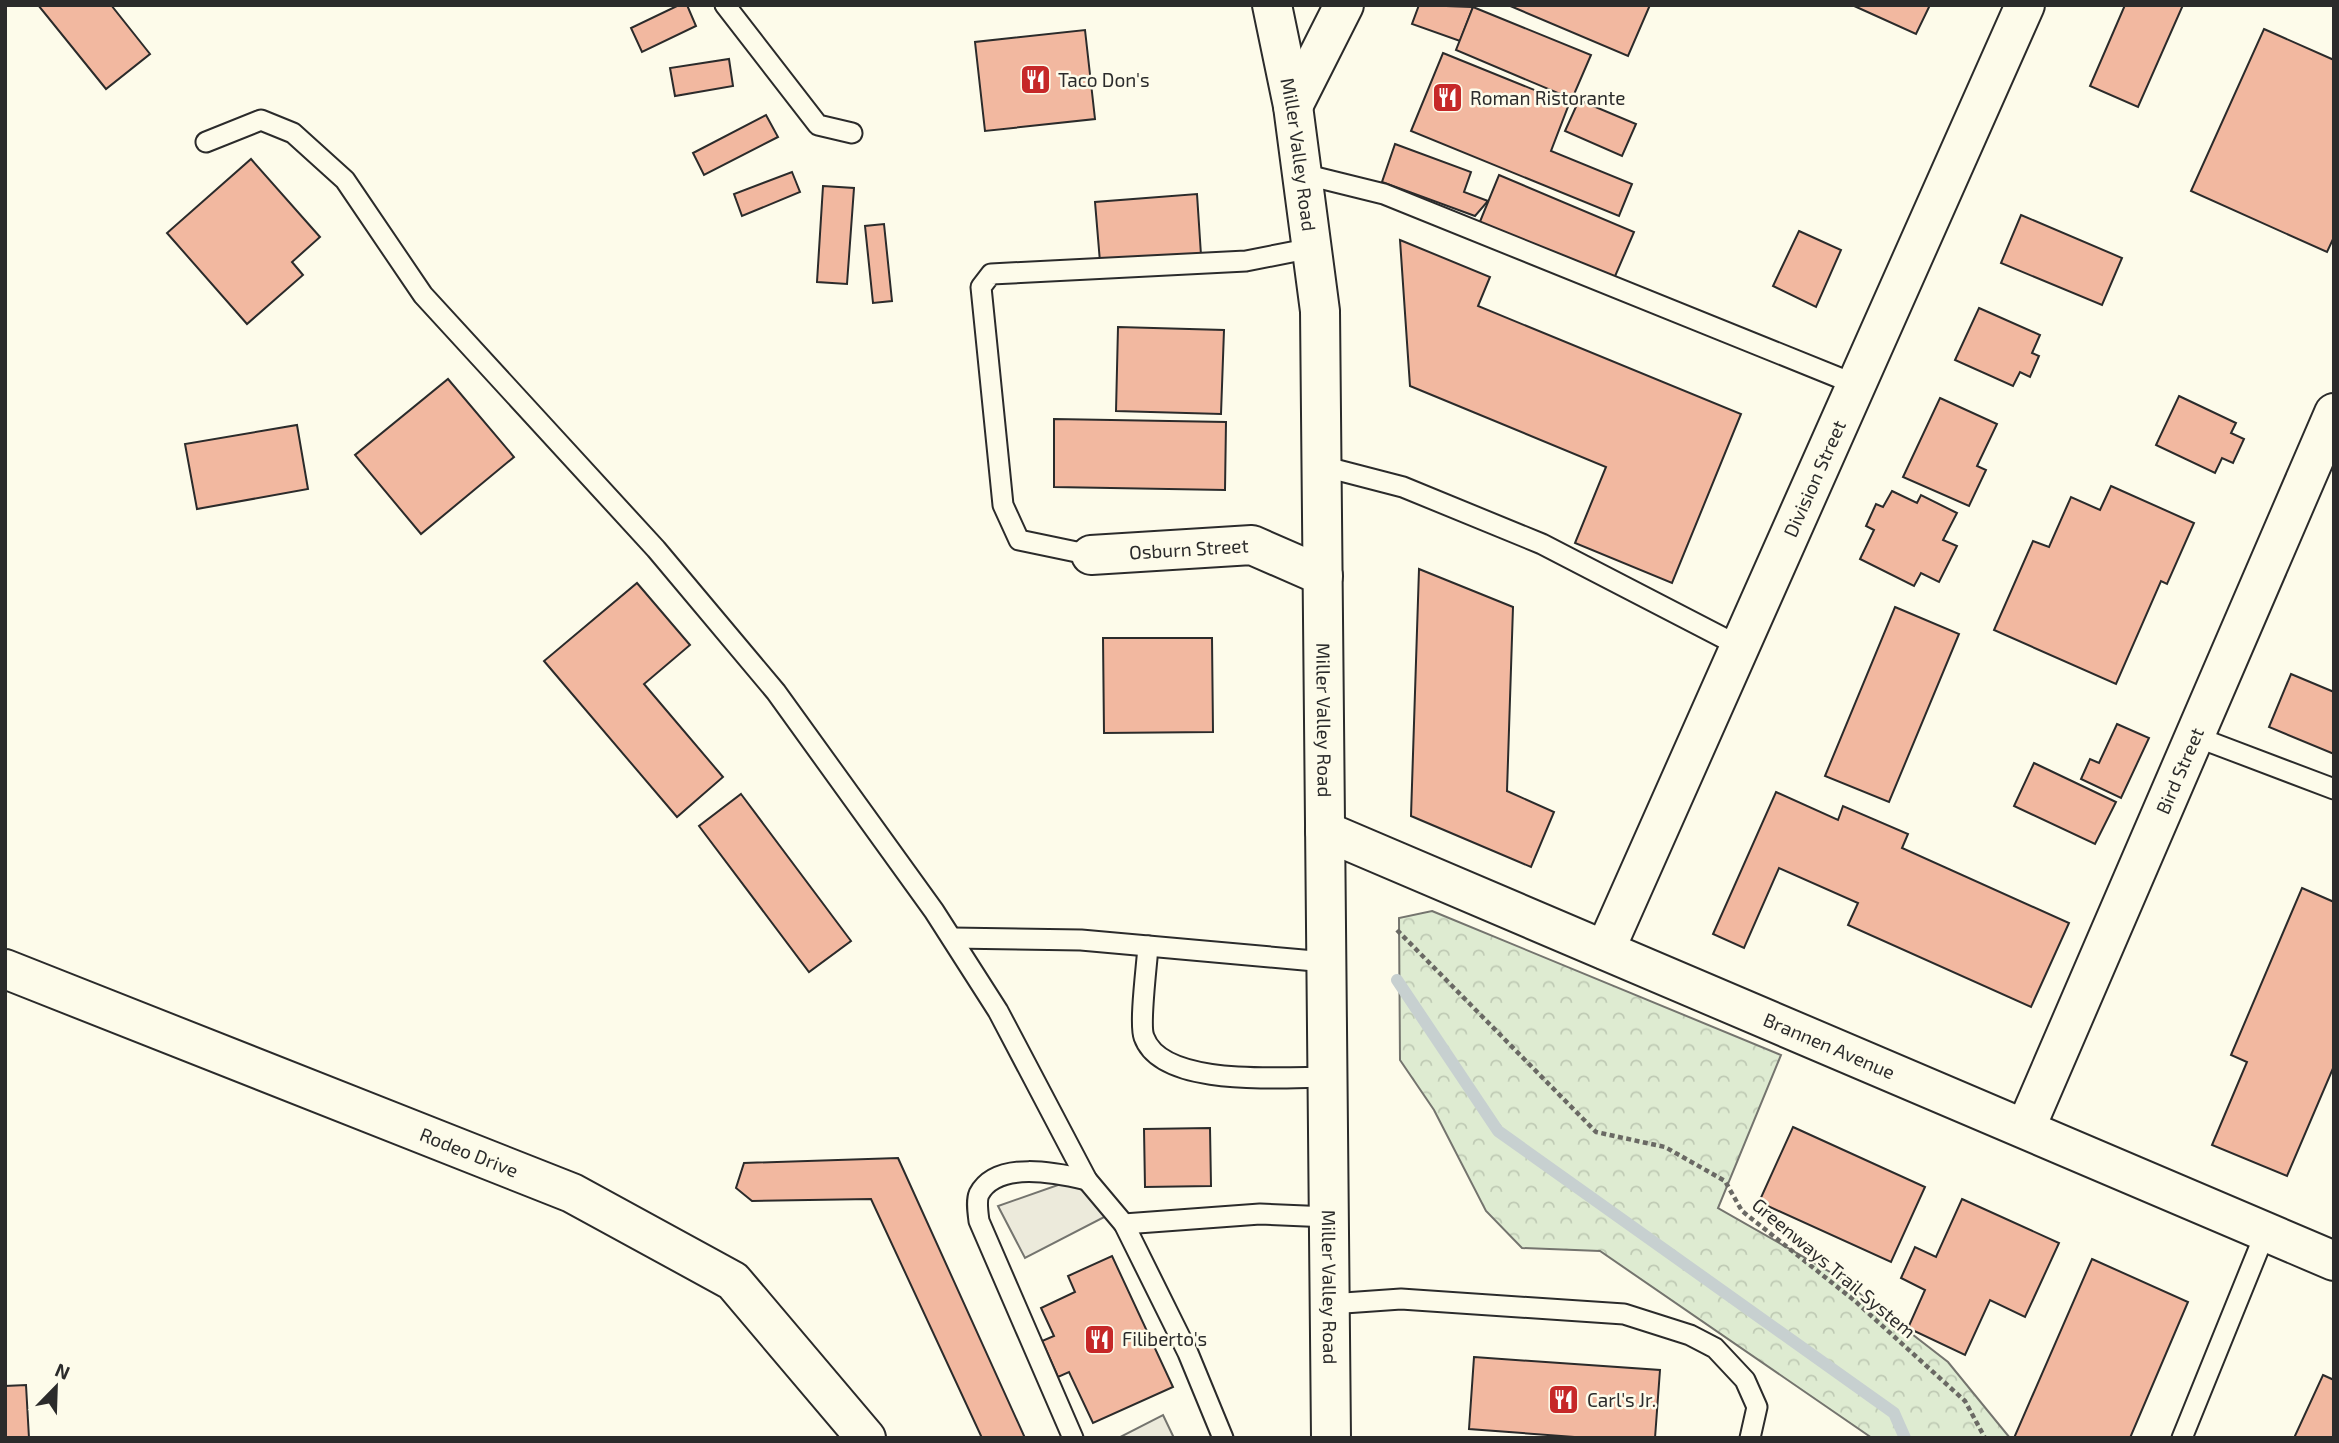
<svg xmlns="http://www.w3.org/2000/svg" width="2339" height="1443" font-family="'Exo 2',sans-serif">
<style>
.forest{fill:url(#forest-crowns);stroke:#74746e;stroke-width:2}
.parking{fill:#eceadb;stroke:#74746e;stroke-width:2}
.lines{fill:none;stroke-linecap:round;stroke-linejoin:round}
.stream{stroke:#c7d0d0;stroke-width:12}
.building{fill:#f2b8a0;stroke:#2b2b2b;stroke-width:2}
.lane-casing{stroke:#2b2b2b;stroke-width:23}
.street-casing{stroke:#2b2b2b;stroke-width:42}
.secondary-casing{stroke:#2b2b2b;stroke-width:42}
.path{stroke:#6a6964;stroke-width:4.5;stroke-dasharray:5 3.5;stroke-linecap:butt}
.lane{stroke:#fdfbea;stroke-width:19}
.street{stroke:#fdfbea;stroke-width:38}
.secondary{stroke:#fdfbea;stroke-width:38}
.labels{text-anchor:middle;stroke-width:5;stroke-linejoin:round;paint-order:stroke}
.poi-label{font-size:19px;fill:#2b2b2b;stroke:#fdfbea;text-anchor:start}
.street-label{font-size:19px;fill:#2b2b2b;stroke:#fdfbea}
</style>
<defs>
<pattern id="forest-crowns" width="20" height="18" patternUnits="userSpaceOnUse" patternTransform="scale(1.75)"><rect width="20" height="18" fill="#deebd1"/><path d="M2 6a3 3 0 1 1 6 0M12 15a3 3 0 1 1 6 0" fill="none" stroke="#bfcab4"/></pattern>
</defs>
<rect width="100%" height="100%" fill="#fdfbea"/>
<!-- forest -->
<path class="forest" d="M1432 911 1781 1055 1718 1208 1837 1276 1948 1362 2010 1438H1872L1600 1251 1522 1248 1486 1211 1434 1110 1400 1060 1399 918Z"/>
<!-- parking -->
<g class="parking">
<path d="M1078 1178 1114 1212 1025 1258 998 1206Z"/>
<path d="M1163 1415 1174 1438H1120V1437Z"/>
</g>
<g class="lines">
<!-- stream -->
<path class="stream" d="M1397 980 1498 1131 1894 1413 1905 1438"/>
</g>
<!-- building -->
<g class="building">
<path d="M38 5H111L150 54 106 89Z"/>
<path d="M679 5H687L696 26 642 52 631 28Z"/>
<path d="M1419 5 1473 7 1460 41 1412 24Z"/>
<path d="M1508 5H1650L1628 56Z"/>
<path d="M1852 5H1930L1916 34Z"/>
<path d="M2125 5H2183L2138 107 2090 86Z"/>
<path d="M1473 7 1591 55 1572 99 1456 50Z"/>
<path d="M2264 29 2334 60V237L2327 252 2191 191Z"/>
<path d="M1085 30 1095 119 985 131 975 42Z"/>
<path d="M1443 53 1569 104 1551 151 1632 184 1619 216 1411 131Z"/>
<path d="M729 59 733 86 675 96 670 68Z"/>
<path d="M1579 100 1636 124 1622 156 1565 131Z"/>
<path d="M766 115 778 137 704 175 693 153Z"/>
<path d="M1395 144 1471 172 1464 192 1488 201 1475 216 1382 182Z"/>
<path d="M251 159 320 237 292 262 303 275 247 324 167 233Z"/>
<path d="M792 172 800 192 742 216 734 194Z"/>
<path d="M1499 175 1634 232 1613 281 1479 224Z"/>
<path d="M823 186 854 188 847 284 817 282Z"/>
<path d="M1197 194 1201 255 1100 262 1095 202Z"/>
<path d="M2021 215 2122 258 2102 305 2001 263Z"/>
<path d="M884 224 892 301 873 303 865 226Z"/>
<path d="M1799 231 1841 250 1816 307 1773 286Z"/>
<path d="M1400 240 1490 277 1478 306 1741 414 1672 583 1575 543 1606 467 1410 386Z"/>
<path d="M1979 308 2040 335 2032 353 2039 356 2030 377 2020 372 2013 386 1955 360Z"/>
<path d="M1118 327 1224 330 1221 414 1116 411Z"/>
<path d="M448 379 514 457 421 534 355 455Z"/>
<path d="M2179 396 2236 423 2231 433 2244 439 2233 463 2222 458 2215 473 2156 445Z"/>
<path d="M1940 398 1997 424 1977 466 1986 470 1969 506 1903 477Z"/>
<path d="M1054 419 1226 422 1225 490 1054 487Z"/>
<path d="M297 425 308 489 197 509 185 444Z"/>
<path d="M2111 486 2194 523 2167 584 2161 581 2116 684 1994 630 2033 541 2049 547 2071 497 2100 510Z"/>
<path d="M1892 491 1917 503 1921 495 1957 513 1943 540 1957 546 1939 582 1921 573 1914 586 1860 559 1874 530 1866 526 1876 504 1883 507Z"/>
<path d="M1419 569 1513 607 1507 791 1554 812 1531 867 1411 816Z"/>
<path d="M637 583 690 645 644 684 723 777 677 817 544 661Z"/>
<path d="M1895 607 1959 634 1889 802 1825 776Z"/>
<path d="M1103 638H1212L1213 732 1104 733Z"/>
<path d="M2291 674 2334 692V754L2269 727Z"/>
<path d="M2117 724 2149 738 2121 798 2081 779 2090 759 2099 763Z"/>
<path d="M2034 763 2116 802 2095 844 2014 806Z"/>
<path d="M1776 792 1838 820 1843 806 1908 834 1902 848 2069 923 2031 1007 1848 925 1858 903 1779 868 1744 948 1713 934Z"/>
<path d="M741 794 851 941 809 972 699 826Z"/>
<path d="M2302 888 2334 902V1066L2287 1176 2212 1145 2247 1062 2231 1055Z"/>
<path d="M1793 1127 1925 1187 1891 1262 1759 1202Z"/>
<path d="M1210 1128 1211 1186 1145 1187 1144 1129Z"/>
<path d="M898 1158 1025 1438H982L871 1199 752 1201 736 1188 744 1163Z"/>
<path d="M1962 1199 2059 1243 2025 1317 1990 1300 1965 1355 1908 1328 1925 1290 1901 1278 1915 1247 1936 1257Z"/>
<path d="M1112 1256 1173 1387 1093 1423 1069 1372 1058 1377 1042 1341 1054 1336 1041 1308 1075 1292 1068 1276Z"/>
<path d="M2092 1259 2188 1302 2130 1438H2014Z"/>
<path d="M1474 1357 1660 1370 1655 1438H1588L1469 1429Z"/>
<path d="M2323 1375 2334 1380V1438H2294Z"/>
<path d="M26 1385 29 1438H5V1386Z"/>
</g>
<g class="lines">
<defs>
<g id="lane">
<path d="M725 5 818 125 852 133"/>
<path d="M206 142 261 120 293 133 345 180 423 295 656 549 776 692 934 911 998 1011 1087 1180 1124 1224 1188 1353 1223 1438"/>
<path d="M1303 174 1384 194 1857 385"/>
<path d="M1322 466 1403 487 1542 544 1741 647"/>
<path d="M1091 555 1019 540 1003 505 981 287 991 274 1246 261 1312 248"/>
<path d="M2194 736 2334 789"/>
<path d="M952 938 1081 940 1326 962"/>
<path d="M1148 946C1147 964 1139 1024 1144 1037 1162 1088 1283 1077 1328 1077"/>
<path d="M1124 1224 1260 1214 1329 1217"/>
<path d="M1330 1304 1401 1299 1624 1314 1690 1335 1715 1348 1745 1380 1757 1407 1750 1438"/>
<path d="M1073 1438 979 1221C978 1213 976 1201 979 1194 997 1160 1057 1173 1087 1180"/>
<path d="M2182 1438 2266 1231"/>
</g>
<g id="street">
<path d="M1293 106 1344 5"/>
<path id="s1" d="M1091 555 1252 545 1323 576"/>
<path id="s2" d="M1325 831 2334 1261"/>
<path id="s3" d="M1605 950 2025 5"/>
<path id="s4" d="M5 969 572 1193 733 1281 866 1438"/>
<path id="s5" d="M2026 1127 2334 413"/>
</g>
<g id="secondary">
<path id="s6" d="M1272 5 1293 106 1320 311 1331 1438"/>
</g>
</defs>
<!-- lane casing -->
<use href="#lane" class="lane-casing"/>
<!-- street casing -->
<use href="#street" class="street-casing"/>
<!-- secondary casing -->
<use href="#secondary" class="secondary-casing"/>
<!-- path -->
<path class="path" d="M1397 930 1596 1132 1665 1147 1725 1181 1742 1211 1855 1301 1965 1401 1985 1438"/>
<!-- lane -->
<use href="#lane" class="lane"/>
<!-- street -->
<use href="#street" class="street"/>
<!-- secondary -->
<use href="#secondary" class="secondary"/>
</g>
<!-- icons -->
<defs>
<symbol id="restaurant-square" viewBox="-11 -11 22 22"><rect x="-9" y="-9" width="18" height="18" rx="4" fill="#c62828" stroke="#fdfbea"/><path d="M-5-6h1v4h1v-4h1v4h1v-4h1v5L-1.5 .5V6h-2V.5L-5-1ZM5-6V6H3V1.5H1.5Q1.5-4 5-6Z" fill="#fff"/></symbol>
</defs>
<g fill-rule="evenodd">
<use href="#restaurant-square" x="1018" y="62" width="35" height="35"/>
<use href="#restaurant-square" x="1430" y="80" width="35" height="35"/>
<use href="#restaurant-square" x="1082" y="1322" width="35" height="35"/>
<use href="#restaurant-square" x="1546" y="1382" width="35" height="35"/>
</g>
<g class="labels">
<!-- poi labels -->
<g class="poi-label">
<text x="1058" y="87">Taco Don's</text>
<text x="1470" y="105">Roman Ristorante</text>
<text x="1122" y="1346">Filiberto's</text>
<text x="1587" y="1407">Carl's Jr.</text>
</g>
<!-- street labels -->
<g class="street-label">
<text dy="7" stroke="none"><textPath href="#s6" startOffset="152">Miller Valley Road</textPath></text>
<text dy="7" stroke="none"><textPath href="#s3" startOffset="516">Division Street</textPath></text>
<text dy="7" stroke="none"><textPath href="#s1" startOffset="98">Osburn Street</textPath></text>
<text dy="7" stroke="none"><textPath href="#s6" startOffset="719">Miller Valley Road</textPath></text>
<text dy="7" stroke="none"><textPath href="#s5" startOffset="388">Bird Street</textPath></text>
<text dy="7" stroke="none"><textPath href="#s2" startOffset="548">Brannen Avenue</textPath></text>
<text dy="7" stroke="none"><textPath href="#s4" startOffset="499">Rodeo Drive</textPath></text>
<text transform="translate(1834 1268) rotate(40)" y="7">Greenways Trail System</text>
<text dy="7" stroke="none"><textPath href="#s6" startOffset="1286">Miller Valley Road</textPath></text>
</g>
</g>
<!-- border -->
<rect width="2339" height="1443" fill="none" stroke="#2b2b2b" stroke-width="14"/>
<!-- north arrow -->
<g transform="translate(56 1387) rotate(23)" stroke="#fdfbea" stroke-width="5" paint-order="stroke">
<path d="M0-5L12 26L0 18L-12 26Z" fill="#2b2b2b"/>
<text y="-10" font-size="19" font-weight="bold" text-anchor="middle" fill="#2b2b2b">N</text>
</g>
</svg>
